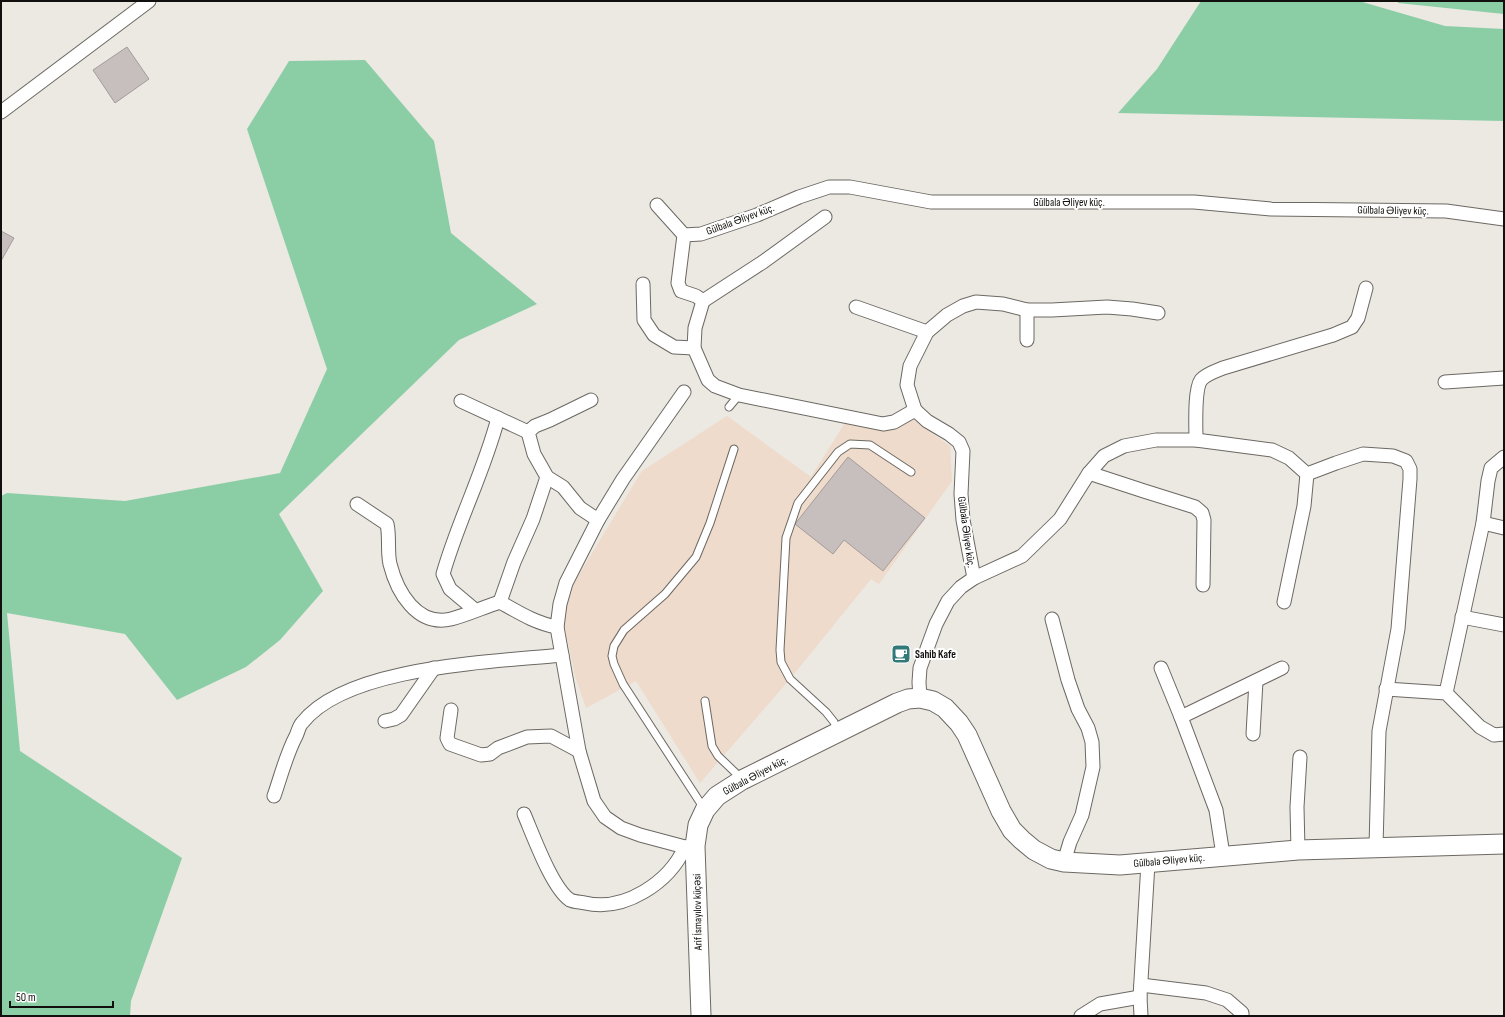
<svg xmlns="http://www.w3.org/2000/svg" width="1505" height="1017" font-family="'Sofia Sans Condensed',sans-serif">
<style>
.industrial{fill:#eedbcb}
.green{fill:#8bcea6}
.building{fill:#c6bfbd;stroke:#a39c9a}
.lines{fill:none;stroke-linecap:round;stroke-linejoin:round}
.lane-casing{stroke:#6c6863;stroke-width:9}
.street-casing{stroke:#6c6863;stroke-width:15}
.secondary-casing{stroke:#6c6863;stroke-width:21}
.lane{stroke:#fff;stroke-width:7}
.street{stroke:#fff;stroke-width:13}
.secondary{stroke:#fff;stroke-width:19}
.labels{text-anchor:middle;stroke-width:4;stroke-linejoin:round;paint-order:stroke}
.street-label{font-size:11px;fill:#11100e;stroke:#fff}
.poi-label{font-size:11px;font-weight:bold;fill:#11100e;stroke:#fff;text-anchor:start}
</style>
<rect width="100%" height="100%" fill="#ece8e2"/>
<!-- industrial -->
<path class="industrial" d="M727 416 811 477 848 418 912 419 950 446 952 481 879 584 871 579 790 679 700 783 636 681 586 708 575 676 564 623 569 591 642 471Z"/>
<!-- green -->
<g class="green">
<path d="M1201 1H1359L1445 26 1504 29V121L1118 113 1157 69Z"/>
<path d="M1398 1H1504V14L1398 3Z"/>
<path d="M365 60 434 141 451 233 537 304 459 340 279 514 323 591 280 640 246 667 177 700 125 634 7 613 20 751 182 858 131 1001 130 1016H1V496L7 493 125 501 280 473 327 369 247 129 289 61Z"/>
</g>
<!-- building -->
<g class="building">
<path d="M127 47 149 79 115 103 93 70Z"/>
<path d="M1 231 14 238 1 261Z"/>
<path d="M848 457 925 518 883 571 844 540 833 554 795 524Z"/>
</g>
<g class="lines">
<defs>
<g id="lane">
<path d="M729 407 739 395"/>
<path d="M705 701 712 746 718 756 742 779"/>
<path d="M838 732 834 722 826 712 790 679 781 662 780 650 786 538 798 503 838 452 850 444 870 445 911 472"/>
<path d="M705 810 623 684 614 664 612 656 614 646 624 630 665 594 696 557 710 523 734 449"/>
</g>
<g id="street">
<path d="M1 112 149 1"/>
<path d="M657 205 684 235"/>
<path d="M684 235 701 234 757 215 799 197 829 187H850L931 202H1194L1271 209 1446 211 1504 219"/>
<path d="M684 235 678 283 681 291 696 296 703 301 695 328 694 348 708 380 715 386 739 395 883 424 894 422 915 410 927 421 949 434 959 442 963 451 961 494 963 520 974 578 961 587 948 601 936 624 920 668 919 682 920 698"/>
<path d="M643 284 644 320 654 335 674 347 694 348"/>
<path d="M703 301 763 262 825 217"/>
<path d="M856 307 927 332"/>
<path d="M1027 340V310"/>
<path d="M1445 382 1504 378"/>
<path d="M684 392 623 479 598 520 566 583 560 604 557 627 579 751 594 801 605 817 621 828 640 835 685 847 695 846"/>
<path d="M591 400 550 420 535 426 528 432 534 454 547 477 563 487 580 508 598 520"/>
<path d="M461 401 528 432"/>
<path d="M915 410 907 385 910 366 927 332 947 315 963 306 976 302 1003 304 1027 310H1052L1107 307 1132 309 1158 313"/>
<path d="M1196 440C1196 427 1194 390 1201 380 1206 374 1216 371 1223 368L1333 335 1352 327 1358 318 1366 288"/>
<path d="M1089 473 1144 491 1195 507 1202 513 1204 520 1203 585"/>
<path d="M357 504 387 524C390 537 387 551 390 564 397 592 417 627 451 619 467 615 484 607 500 602 518 612 535 623 557 627"/>
<path d="M1483 523 1504 528"/>
<path d="M974 578 1022 556 1060 519 1089 473 1104 456 1124 446 1156 440H1196L1272 450 1289 458 1307 474 1336 463 1363 454 1393 456 1406 461 1410 469V479L1398 629 1379 731 1376 847"/>
<path d="M500 602 514 562 533 519 547 477"/>
<path d="M1284 602 1304 506 1307 474"/>
<path d="M475 610 450 589 443 574C458 521 484 472 498 418"/>
<path d="M1462 617 1504 625"/>
<path d="M1052 619 1068 680 1078 709 1088 728 1092 742 1093 767 1082 815 1070 842 1064 862"/>
<path d="M1161 668 1181 717"/>
<path d="M1386 689 1446 693 1480 727 1494 735 1504 734"/>
<path d="M1446 693 1483 523 1488 481 1491 468 1504 457"/>
<path d="M451 710 447 738 450 744 481 755 490 754 498 748 527 737 551 736 579 751"/>
<path d="M385 721 394 719 401 715 434 668"/>
<path d="M1253 734 1256 681"/>
<path d="M274 796C281 776 286 755 296 736 298 732 299 726 302 723 346 666 494 662 562 655"/>
<path d="M524 814C533 835 552 888 570 900 574 902 581 902 585 903 624 912 669 883 685 847"/>
<path d="M1298 850 1297 807 1300 757"/>
<path d="M1223 855 1216 810 1181 717 1282 668"/>
<path d="M1141 985 1206 993 1227 1000 1242 1013V1016"/>
<path d="M1081 1016 1100 1004 1140 997"/>
<path d="M1141 1016 1140 997 1148 863"/>
</g>
<path id="secondary" d="M701 1016 695 846 698 825 705 810 717 796 742 780 897 703 908 699 920 698 933 701 945 708 959 723 967 735 1001 811 1012 830 1022 840 1034 850 1051 859 1064 862 1120 865 1298 850 1504 844"/>
</defs>
<!-- lane casing -->
<use href="#lane" class="lane-casing"/>
<!-- street casing -->
<use href="#street" class="street-casing"/>
<!-- secondary casing -->
<use href="#secondary" class="secondary-casing"/>
<!-- lane -->
<use href="#lane" class="lane"/>
<!-- street -->
<use href="#street" class="street"/>
<!-- secondary -->
<use href="#secondary" class="secondary"/>
</g>
<!-- icons -->
<defs>
<symbol id="cafe-square" viewBox="-11 -11 22 22"><rect x="-9" y="-9" width="18" height="18" rx="4" fill="#317a79" stroke="#fff"/><path d="M-5.5-4.5H6V0H3Q3 3.5 0 3.5H-2.5Q-5.5 3.5-5.5 0ZM3-3.2v2h1.7v-2ZM-6 4.5H4V6H-6Z" fill="#fff"/></symbol>
</defs>
<g fill-rule="evenodd">
<use href="#cafe-square" x="890" y="643" width="22" height="22"/>
</g>
<g class="labels">
<!-- street labels -->
<g class="street-label">
<text x="1069" y="206">Gülbala Əliyev küç.</text>
<text transform="translate(1393 210) rotate(1)" y="4">Gülbala Əliyev küç.</text>
<text transform="translate(740 219) rotate(-20)" y="4">Gülbala Əliyev küç.</text>
<text transform="translate(967 532) rotate(82)" y="4">Gülbala Əliyev küç.</text>
<text transform="translate(755 775) rotate(-28)" y="4">Gülbala Əliyev küç.</text>
<text transform="translate(1169 860) rotate(-5)" y="4">Gülbala Əliyev küç.</text>
<text transform="translate(697 912) rotate(-91)" y="4">Arif İsmayılov küçəsi</text>
</g>
<!-- poi labels -->
<g class="poi-label">
<text x="915" y="658">Sahib Kafe</text>
</g>
</g>
<!-- border -->
<rect width="1505" height="1017" fill="none" stroke="#11100e" stroke-width="4"/>
<!-- scale -->
<path d="M10 1001v6h103v-6" fill="none" stroke="#11100e" stroke-width="2"/>
<text x="16" y="1001" font-size="12" fill="#11100e" stroke="#ffffff" stroke-width="3" paint-order="stroke">50 m</text>
</svg>
